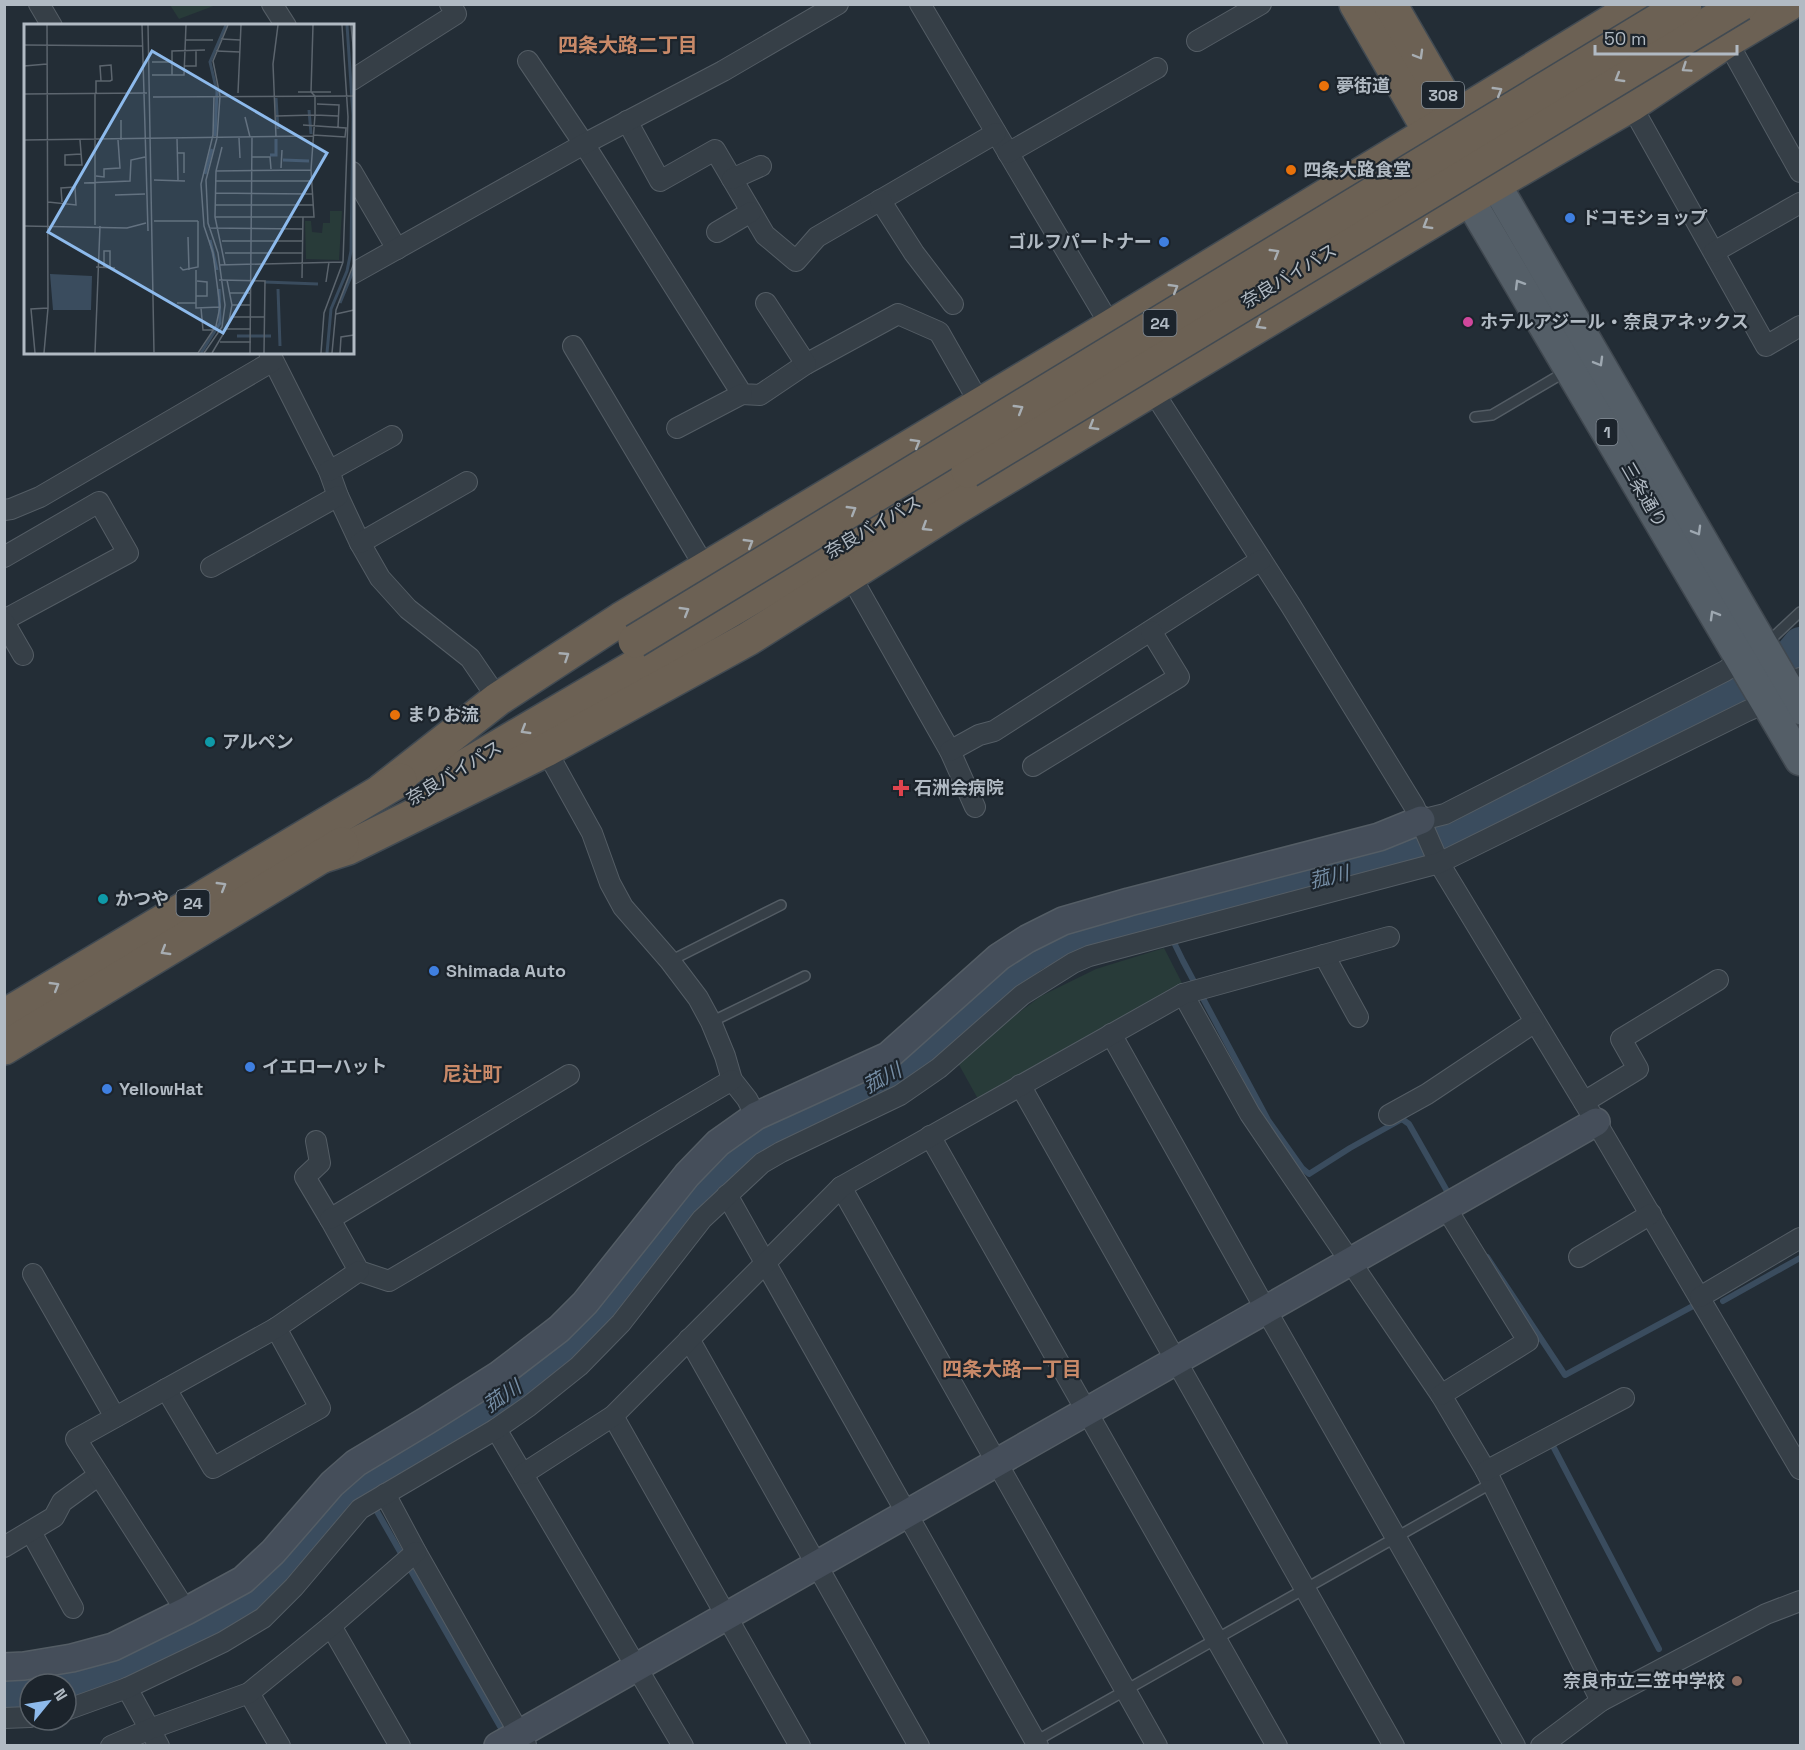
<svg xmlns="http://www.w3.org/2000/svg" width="1805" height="1750" font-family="'Space Grotesk','Noto Sans JP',sans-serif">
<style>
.green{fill:#283b39}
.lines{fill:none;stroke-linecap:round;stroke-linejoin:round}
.stream{stroke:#3a4c5e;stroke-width:6}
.river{stroke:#3a4c5e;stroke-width:34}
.lane-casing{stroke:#545d65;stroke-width:12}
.street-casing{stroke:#545d65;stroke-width:22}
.secondary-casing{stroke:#545d65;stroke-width:30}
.primary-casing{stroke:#404850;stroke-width:33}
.highway-casing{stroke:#414a52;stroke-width:36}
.lane{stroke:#363f47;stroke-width:9}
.street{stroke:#363f47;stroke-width:20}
.secondary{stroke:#454e5a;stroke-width:27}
.primary{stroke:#545e67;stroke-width:30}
.highway{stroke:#6c6154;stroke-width:33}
.highway-bridge-casing{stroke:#414a52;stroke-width:36;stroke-linecap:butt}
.highway-bridge{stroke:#6c6154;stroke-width:33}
.oneway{stroke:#a7adb2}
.oneway2{stroke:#9ea8b1}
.food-dot{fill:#e8710a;stroke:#1c242c;stroke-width:2}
.shop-dot{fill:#3f7fe0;stroke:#1c242c;stroke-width:2}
.hotel-dot{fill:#d1479c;stroke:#1c242c;stroke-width:2}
.culture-dot{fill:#0f9aa8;stroke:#1c242c;stroke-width:2}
.health-dot{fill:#e0444e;stroke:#1c242c;stroke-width:2}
.education-dot{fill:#8d6e63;stroke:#1c242c;stroke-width:2}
.labels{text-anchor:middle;stroke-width:4.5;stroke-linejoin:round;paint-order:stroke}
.shield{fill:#1c242c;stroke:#848d96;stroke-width:1.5}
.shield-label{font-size:16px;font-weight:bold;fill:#b1bac3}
.poi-label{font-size:18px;font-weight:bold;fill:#b1bac3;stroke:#1c242c;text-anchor:start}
.street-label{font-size:18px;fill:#b1bac3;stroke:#1c242c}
.neighbourhood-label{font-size:20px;font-weight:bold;fill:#c88968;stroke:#1c242c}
.water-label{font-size:20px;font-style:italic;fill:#758da4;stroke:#1c242c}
.inset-river{fill:none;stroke:#3a4c5e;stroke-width:3}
.inset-road{fill:none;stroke:#5c656e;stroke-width:1.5}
.view{fill:#8dbaec;fill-opacity:0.15;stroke:#8dbaec;stroke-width:3}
.inset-edge{fill:none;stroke:#b1bac3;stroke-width:3}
</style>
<rect width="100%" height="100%" fill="#232d36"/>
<!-- green -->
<g class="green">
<path d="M170 5H216L179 19Z"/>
<path d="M1164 948 1183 985 978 1099 958 1063 997 1029 1041 996 1096 969Z"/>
</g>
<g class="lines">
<!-- stream -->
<g class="stream">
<path d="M1162 918 1183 961 1268 1120 1302 1168 1309 1174 1350 1148 1402 1119 1409 1124 1447 1191"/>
<path d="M1487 1257 1565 1375 1693 1306"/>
<path d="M1723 1301 1800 1258"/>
<path d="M1554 1448 1659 1649"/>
<path d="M359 1480 505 1735"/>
</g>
<!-- river -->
<g class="river">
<path d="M66 1685 129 1661 238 1604 271 1577 359 1480 498 1401 557 1356 596 1319 672 1216 739 1149 789 1121 878 1082 917 1059 1004 976 1033 955 1070 936 1094 928 1145 916 1162 918 1188 915 1242 895 1299 882 1351 872 1443 841 1686 719 1781 667 1800 644"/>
<path d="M4 1691 30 1689"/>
</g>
<defs>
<g id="lane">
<path d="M1475 417 1492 415 1565 372"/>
<path d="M1767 643 1800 612"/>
<path d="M670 961 781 905"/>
<path d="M711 1022 805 976"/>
<path d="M1036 1741 1492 1483"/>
</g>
<g id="street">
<path d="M39 4 52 26"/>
<path d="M272 4 286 26"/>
<path d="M920 4 1116 335"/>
<path d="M1197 41 1261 4"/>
<path d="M1727 41 1800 172"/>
<path d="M528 61 584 144 742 394 760 395 806 364 898 314 939 332 980 404"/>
<path d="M352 80 456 14 450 4"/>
<path d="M1631 105 1766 346 1800 326"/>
<path d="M627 121 660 181 715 150 765 235 796 261 817 237 996 133"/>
<path d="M1008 153 1157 68"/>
<path d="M352 172 397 249"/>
<path d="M732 179 761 166"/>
<path d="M880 200 914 253 953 304"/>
<path d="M717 232 751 212"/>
<path d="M1714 252 1800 203"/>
<path d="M352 274 584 144 723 71 838 4"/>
<path d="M766 303 806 364"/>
<path d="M573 346 706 569"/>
<path d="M269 352 329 471 338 496 360 543 380 578 408 609 470 658 498 699"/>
<path d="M1147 382 1291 606 1414 806 1439 863 1596 1122 1800 1469"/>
<path d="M677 428 742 394"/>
<path d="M329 471 392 436"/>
<path d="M4 510 11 509 40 497 273 361"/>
<path d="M360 543 467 482"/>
<path d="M4 557 99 502 128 553 4 620"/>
<path d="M211 567 338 496"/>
<path d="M850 575 950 751 975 807"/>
<path d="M4 622 23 655"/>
<path d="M546 750 592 833 610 883 623 907 670 961 698 998 711 1022 725 1056 732 1080 747 1099 756 1116"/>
<path d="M950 751 979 735 994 731 1261 560"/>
<path d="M1033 766 1179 677 1151 631"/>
<path d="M1421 820 1445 814 1725 671 1741 660"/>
<path d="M1324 955 1358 1017"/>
<path d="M1183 994 1250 1114 1441 1395 1486 1471 1601 1701"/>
<path d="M1111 1034 1266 1310 1515 1746"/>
<path d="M1020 1085 1394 1746"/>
<path d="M1584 1102 1638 1069 1621 1039 1718 980"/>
<path d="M1389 1115 1427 1094 1535 1022"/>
<path d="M930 1136 1277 1746"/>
<path d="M316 1141 320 1163 305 1177 330 1219 359 1271 389 1281 732 1080"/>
<path d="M841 1187 1157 1746"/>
<path d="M727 1195 1038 1746"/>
<path d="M330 1219 569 1075"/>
<path d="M1579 1257 1651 1214"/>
<path d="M33 1274 115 1417"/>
<path d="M1700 1297 1800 1238"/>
<path d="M689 1339 919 1746"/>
<path d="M166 1389 213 1468 320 1408 276 1328"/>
<path d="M1441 1395 1528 1341 1446 1208"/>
<path d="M613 1416 800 1746"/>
<path d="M496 1429 683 1746"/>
<path d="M1486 1471 1624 1398"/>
<path d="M523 1474 613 1416 841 1187 1183 994 1389 937"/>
<path d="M385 1494 416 1552 526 1745"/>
<path d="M31 1532 73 1608"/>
<path d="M4 1547 54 1517 62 1502 99 1475"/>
<path d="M186 1611 76 1439 276 1328 359 1271"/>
<path d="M331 1626 400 1746"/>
<path d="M127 1688 159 1746"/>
<path d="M249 1693 280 1746"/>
<path d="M66 1710 127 1688 223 1642 263 1618 294 1587 360 1509 496 1429 529 1406 579 1366 621 1323 702 1219 762 1163 781 1152 900 1095 939 1068 1022 995 1073 963 1089 956 1439 863 1747 711C1769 702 1785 696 1800 678"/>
<path d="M4 1718 30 1717"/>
<path d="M111 1746 150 1729 249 1693 331 1626 416 1552"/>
<path d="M1541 1746 1601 1701 1766 1614 1800 1601"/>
</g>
<g id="secondary">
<path d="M4 1667 24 1666 72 1658 113 1647 186 1611 243 1580 273 1552 332 1484 356 1463 426 1421 499 1375 559 1329 585 1303 687 1175 718 1143 756 1116 888 1056 999 957 1027 939 1063 921 1129 902 1379 837 1421 820"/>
<path d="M498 1746 1596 1122"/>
</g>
<g id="primary">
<path d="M1496 185 1800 709"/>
<path d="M1469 199 1800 760"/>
</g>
<g id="highway">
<path d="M1356 4 1441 151"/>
<path d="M1390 4 1467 137"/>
<path d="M443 779 968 471"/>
<path d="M382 790 498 699 621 619 1110 327 1640 4"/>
<path d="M323 856 348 848 546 750 748 639 954 509 1469 199 1631 105 1727 41 1789 4"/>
<path d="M4 1016 400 780"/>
<path d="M4 1048 342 844"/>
</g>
</defs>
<!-- lane casing -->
<use href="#lane" class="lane-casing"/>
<!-- street casing -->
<use href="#street" class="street-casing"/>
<!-- secondary casing -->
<use href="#secondary" class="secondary-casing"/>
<!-- primary casing -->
<use href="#primary" class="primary-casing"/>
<!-- highway casing -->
<use href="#highway" class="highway-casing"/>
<!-- lane -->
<use href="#lane" class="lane"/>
<!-- street -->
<use href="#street" class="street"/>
<!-- secondary -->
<use href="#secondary" class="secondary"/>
<!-- primary -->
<use href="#primary" class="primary"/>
<!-- highway -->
<use href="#highway" class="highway"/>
<defs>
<g id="highway-bridge">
<path d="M968 471 1741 4"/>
<path d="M635 641 1685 4"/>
</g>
</defs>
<!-- highway-bridge casing -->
<use href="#highway-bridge" class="highway-bridge-casing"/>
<!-- highway-bridge -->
<use href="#highway-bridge" class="highway-bridge"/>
</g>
<!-- one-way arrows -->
<defs><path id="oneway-chevron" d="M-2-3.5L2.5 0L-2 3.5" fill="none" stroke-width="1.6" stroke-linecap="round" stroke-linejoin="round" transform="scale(1.5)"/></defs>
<g class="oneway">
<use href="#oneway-chevron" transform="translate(1419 55) rotate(60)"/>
<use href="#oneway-chevron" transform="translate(1686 68) rotate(146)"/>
<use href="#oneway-chevron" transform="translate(1619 78) rotate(149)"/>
<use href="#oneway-chevron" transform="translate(1498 91) rotate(-31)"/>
<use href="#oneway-chevron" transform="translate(1427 225) rotate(149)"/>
<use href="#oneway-chevron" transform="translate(1275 253) rotate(-31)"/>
<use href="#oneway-chevron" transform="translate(1174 288) rotate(-31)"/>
<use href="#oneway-chevron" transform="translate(1260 325) rotate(149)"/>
<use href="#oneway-chevron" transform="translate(1019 409) rotate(-31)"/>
<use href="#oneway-chevron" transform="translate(1093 426) rotate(149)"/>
<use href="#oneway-chevron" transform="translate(916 443) rotate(-31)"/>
<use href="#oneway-chevron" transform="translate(852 510) rotate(-31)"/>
<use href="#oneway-chevron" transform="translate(926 527) rotate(148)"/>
<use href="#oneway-chevron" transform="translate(749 543) rotate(-31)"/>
<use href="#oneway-chevron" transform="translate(685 611) rotate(-31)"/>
<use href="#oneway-chevron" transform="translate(565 656) rotate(-33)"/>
<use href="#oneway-chevron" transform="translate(525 730) rotate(149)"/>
<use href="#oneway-chevron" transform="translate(222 886) rotate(-31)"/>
<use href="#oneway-chevron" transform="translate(165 951) rotate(149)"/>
<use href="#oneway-chevron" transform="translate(55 986) rotate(-31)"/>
</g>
<g class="oneway2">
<use href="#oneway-chevron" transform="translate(1519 284) rotate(-121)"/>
<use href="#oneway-chevron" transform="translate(1599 362) rotate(60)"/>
<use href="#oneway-chevron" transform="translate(1697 531) rotate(60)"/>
<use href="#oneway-chevron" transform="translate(1714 615) rotate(-120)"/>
</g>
<!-- markers -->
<g class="food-dot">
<circle cx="1324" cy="86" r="6"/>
<circle cx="1291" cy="170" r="6"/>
<circle cx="395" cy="715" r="6"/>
</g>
<g class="shop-dot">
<circle cx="1570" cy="218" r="6"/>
<circle cx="1164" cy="242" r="6"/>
<circle cx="434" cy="971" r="6"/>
<circle cx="250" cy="1067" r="6"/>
<circle cx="107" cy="1089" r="6"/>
</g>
<circle class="hotel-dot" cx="1468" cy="322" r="6"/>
<g class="culture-dot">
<circle cx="210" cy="742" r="6"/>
<circle cx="103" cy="899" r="6"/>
</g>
<path class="health-dot" d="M898 779h6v6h6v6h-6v6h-6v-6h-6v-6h6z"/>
<circle class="education-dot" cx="1737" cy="1681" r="6"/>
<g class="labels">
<!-- shield labels -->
<g class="shield">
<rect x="1422" y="82" width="42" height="26" rx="4.5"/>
<rect x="1143.5" y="310" width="33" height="26" rx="4.5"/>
<rect x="1596.5" y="419" width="21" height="26" rx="4.5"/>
<rect x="176.5" y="890" width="33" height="26" rx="4.5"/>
</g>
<g class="shield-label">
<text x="1443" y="101">308</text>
<text x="1160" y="329">24</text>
<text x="1607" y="438">1</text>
<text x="193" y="909">24</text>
</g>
<!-- poi labels -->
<g class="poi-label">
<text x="1336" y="92">夢街道</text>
<text x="1303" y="176">四条大路食堂</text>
<text x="1582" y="224">ドコモショップ</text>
<text x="1152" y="248" text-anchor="end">ゴルフパートナー</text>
<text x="1480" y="328">ホテルアジール・奈良アネックス</text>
<text x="407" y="721">まりお流</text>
<text x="222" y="748">アルペン</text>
<text x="914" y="794">石洲会病院</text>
<text x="115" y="905">かつや</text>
<text x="446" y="977">Shimada Auto</text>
<text x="262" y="1073">イエローハット</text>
<text x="119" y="1095">YellowHat</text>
<text x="1725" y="1687" text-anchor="end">奈良市立三笠中学校</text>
</g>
<!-- street labels -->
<g class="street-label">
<text transform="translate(1289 276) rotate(-31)" y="6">奈良バイパス</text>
<text transform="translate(1644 495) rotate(60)" y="6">三条通り</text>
<text transform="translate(873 527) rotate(-30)" y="6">奈良バイパス</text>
<text transform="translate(454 773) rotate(-31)" y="6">奈良バイパス</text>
</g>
<!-- neighbourhood labels -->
<g class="neighbourhood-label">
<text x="628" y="52">四条大路二丁目</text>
<text x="472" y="1081">尼辻町</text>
<text x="1012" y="1376">四条大路一丁目</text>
</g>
<!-- water labels -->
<g class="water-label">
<text transform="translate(1329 877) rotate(-13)" y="7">菰川</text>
<text transform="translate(882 1078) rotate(-28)" y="7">菰川</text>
<text transform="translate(502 1396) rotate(-34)" y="7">菰川</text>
</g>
</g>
<!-- overview -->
<g transform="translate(24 24)">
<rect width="330" height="330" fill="#232d36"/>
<path d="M306 187H318L315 236 282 235 281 197H287L288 208 298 209 299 199H306Z" fill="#283b39"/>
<path d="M26 250 68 252 67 286H29Z" fill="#3a4c5e"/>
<path class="inset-river" d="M252 74 254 105M285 86 287 110M191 112 193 68 186 38 202 1M246 131H252V115M259 136 285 137M181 150 188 125M186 216 193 246M241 258 294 260M254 265 256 322M316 279 330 245M213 312H247M177 329 196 299 195 265M303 329 307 285 323 247 327 227 329 91 323 1"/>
<path class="inset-road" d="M118 1 124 207M124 1 130 329M327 1 330 31M197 15 216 16M161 16H189M0 21 118 22M192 27 216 28M128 38H148M0 42 23 40M160 42H172V27M128 51H160L162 1M148 51V27L181 26M274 68H307M72 69V57H86L88 56 87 41 76 42 77 57M214 69 217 1M0 70 123 69M71 70V201M129 73 330 72M293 80 315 81 314 103M291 91 314 92M252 92 291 91M221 93 226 113M279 101 322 104 321 113 289 111M252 113 249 40 254 1M153 114 154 156M215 114 216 134M0 116 289 112M56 116 58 141H41V131L57 130M97 116V96M198 123 192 147 191 193 201 241M153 129H160V149M228 133H246L247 145M257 144 258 126M192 147 287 146M72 152 80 153V145L96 144 94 116M130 156 161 157M191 157H288M60 159 106 157 107 136 121 133M191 169 288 170M91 171 121 170M24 178 52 181 51 163 37 164 38 178M191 181H289M191 193H290L287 146 291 91V72L287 68 289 1M130 197H174M0 202 103 204 122 199M185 204 279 205M164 213 165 246M198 217H278M201 229H278M195 241 319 238M72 243 91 244M156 243 159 246 174 243V197M80 244V227H86V244M172 246V284L196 283M278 254 279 193M195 256 241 257 240 329M302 258 305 238M206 269H227M172 272H183V258L173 257M153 279H172M208 281H227M177 284 179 306H190M312 290 330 286M206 293H241M203 305H227M196 318H227M11 329 7 285 24 284M20 329 24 284 23 1M71 329 76 202M86 329H174M174 329 192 302 196 283 189 229 180 202 177 160 189 111 190 72M180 329 198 303 201 281 194 229 184 199 182 156 193 114 196 72 189 37 204 1M188 329 204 302 208 281 203 256M226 329 228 113M297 329 300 289 319 238 324 93 318 1M308 329 312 286 330 239M316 329 317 313 330 311"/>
<path class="view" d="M128 27 303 129 199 309 24 208Z"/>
<rect width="330" height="330" class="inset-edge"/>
</g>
<!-- border -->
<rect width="1805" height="1750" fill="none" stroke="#b1bac3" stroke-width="12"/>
<!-- north arrow -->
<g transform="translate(48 1702) rotate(60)"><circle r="28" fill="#1c242c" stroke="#586068" stroke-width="1.5"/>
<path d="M0-4.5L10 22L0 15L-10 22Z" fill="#8dbaec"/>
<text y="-9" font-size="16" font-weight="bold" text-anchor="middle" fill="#b1bac3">N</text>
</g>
<!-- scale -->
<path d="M1595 45v9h142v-9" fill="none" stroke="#b1bac3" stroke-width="3"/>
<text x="1604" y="45" font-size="18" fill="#b1bac3" stroke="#1c242c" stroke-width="4.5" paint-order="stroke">50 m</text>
</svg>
